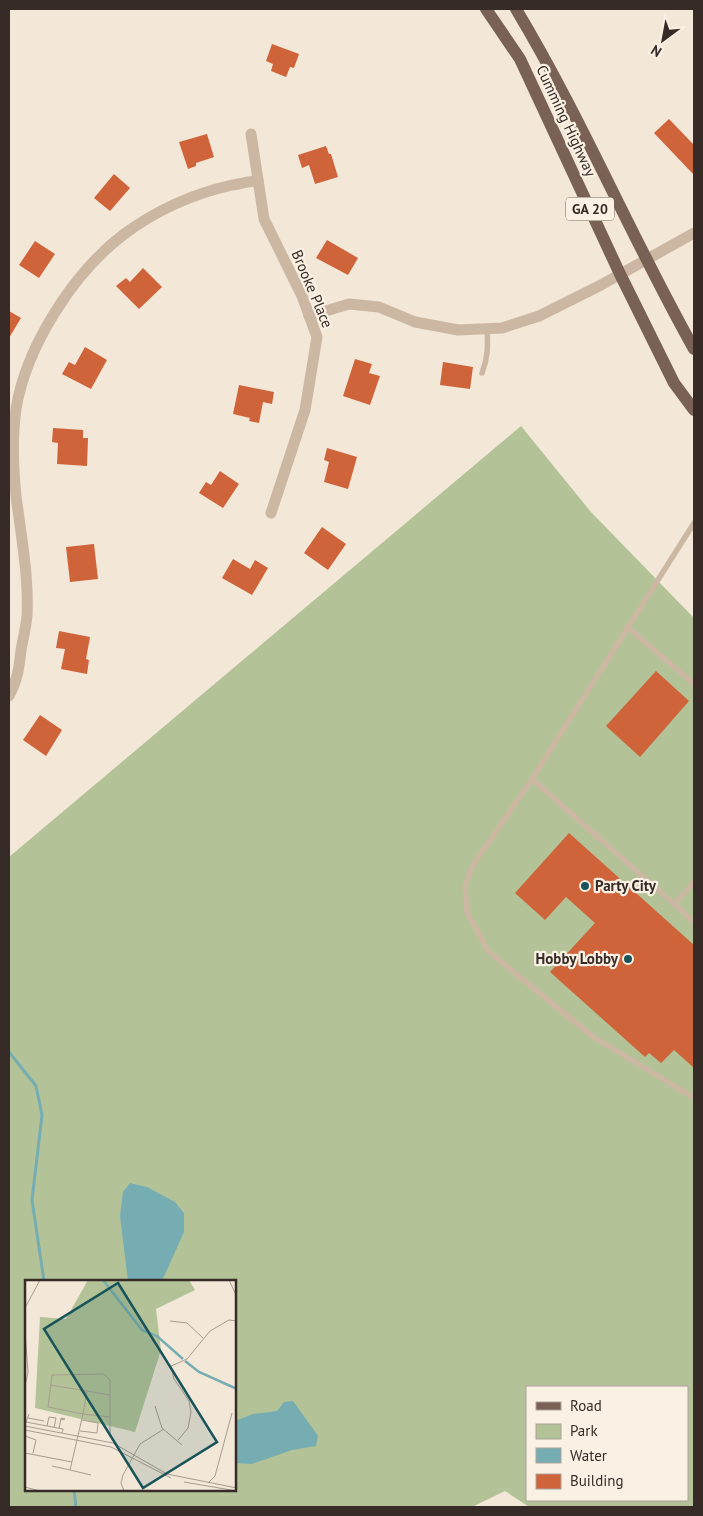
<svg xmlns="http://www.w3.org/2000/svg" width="703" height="1516" font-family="'PT Sans',sans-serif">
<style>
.green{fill:#b3c397;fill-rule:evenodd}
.water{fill:#75adb2}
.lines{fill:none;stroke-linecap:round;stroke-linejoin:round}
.stream{stroke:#75adb2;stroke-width:3}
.building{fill:#cf633a}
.service{stroke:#ccb7a3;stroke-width:5.5}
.minor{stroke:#ccb7a3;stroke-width:11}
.primary{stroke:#796255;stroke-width:12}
.poi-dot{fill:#18545a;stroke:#faf1e4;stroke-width:2}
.labels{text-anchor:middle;stroke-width:4.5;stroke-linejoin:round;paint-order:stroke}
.shield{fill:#faf1e4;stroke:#71665f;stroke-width:1}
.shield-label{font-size:14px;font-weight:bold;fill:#362b26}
.street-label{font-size:15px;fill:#362b26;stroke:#faf1e4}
.poi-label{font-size:15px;font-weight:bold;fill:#362b26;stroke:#faf1e4;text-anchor:start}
.inset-river{fill:none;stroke:#75adb2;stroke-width:2.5}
.inset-road{fill:none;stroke:#a79c91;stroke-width:1}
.view{fill:#18545a;fill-opacity:0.15;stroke:#18545a;stroke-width:2.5}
.inset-edge{fill:none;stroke:#362b26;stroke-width:2.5}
</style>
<rect width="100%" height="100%" fill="#f3e7d8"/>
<!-- green -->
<path class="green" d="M521 426 591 512 694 618V1507H529L505 1491 472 1507H9V857ZM26 1281H235V1490H26ZM527 1387H687V1500H527Z"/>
<!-- water -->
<g class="water">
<path d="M130 1183 147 1187 175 1202 184 1213V1232L162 1281H128L120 1216 123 1192Z"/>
<path d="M293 1401 318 1436 316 1446 292 1450 252 1464 235 1463V1421L253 1414 277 1411 284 1402Z"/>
</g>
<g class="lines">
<!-- stream -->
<g class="stream">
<path d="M9 1052 36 1086 42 1115 32 1200 44 1281"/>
<path d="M74 1490 76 1507"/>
</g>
</g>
<!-- building -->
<g class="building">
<path d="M272 44 299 54 294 68 290 67 286 77 271 71 273 64 266 61Z"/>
<path d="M669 119 694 145V175L654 133Z"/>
<path d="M207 134 214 157 196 163V166L188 169 179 142Z"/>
<path d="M326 146 329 154H331L338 177 315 184 309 165 302 168 298 155Z"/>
<path d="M114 174 130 188 110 211 94 198Z"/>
<path d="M327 240 358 258 348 275 316 258Z"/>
<path d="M35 241 55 254 39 278 19 265Z"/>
<path d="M143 268 162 287 139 309 116 286 126 278 130 282Z"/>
<path d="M9 311 21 318 9 338Z"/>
<path d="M85 347 107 360 91 389 62 374 69 362 75 365Z"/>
<path d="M355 359 372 364 369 373 380 376 370 405 343 396Z"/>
<path d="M443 362 473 367 470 389 440 385Z"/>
<path d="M239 385 274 392 272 404 263 402 259 423 249 421 250 418 233 414Z"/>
<path d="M53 428 83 430V438H88L87 466 57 464 58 443 52 442Z"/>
<path d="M327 448 357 457 348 489 324 482 329 462 324 460Z"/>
<path d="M220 471 239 484 223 508 199 493 206 482 211 485Z"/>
<path d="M322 527 346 544 328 570 304 553Z"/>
<path d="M94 544 98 579 70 582 66 547Z"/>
<path d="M233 559 250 569 255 560 268 568 252 595 222 578Z"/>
<path d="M59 631 90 637 86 659 89 660 87 674 61 669 65 649 56 648Z"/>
<path d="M656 671 689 701 640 757 606 726Z"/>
<path d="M40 715 62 730 46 756 23 740Z"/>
<path d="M569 833 694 945V1068L674 1050 661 1063 649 1053 645 1057 550 972 595 923 566 897 545 920 515 893Z"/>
</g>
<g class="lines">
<!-- service -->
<g class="service">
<path d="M482 373C488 358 488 345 487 329"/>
<path d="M694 523 532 779 674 904 694 882"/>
<path d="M627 627 694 684"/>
<path d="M532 779 473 865 465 886 467 912 488 951 592 1036 694 1098"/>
<path d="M674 904 694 922"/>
</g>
<!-- minor -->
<g class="minor">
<path d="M251 134 264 219 302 296 317 337 305 410 271 513"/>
<path d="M309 316 349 304 379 307 415 322 458 330 502 328 539 316 601 285 694 233"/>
<path d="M9 696C18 679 19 668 21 650 23 639 26 627 27 616 29 577 21 535 16 496 13 467 12 438 16 409 26 347 73 273 123 235 155 211 192 194 232 185 240 184 249 181 258 181"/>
</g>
<!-- primary -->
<g class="primary">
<path d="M486 9 520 59 620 274 674 383 694 410"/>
<path d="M516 9C582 119 631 237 694 349"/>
</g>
</g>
<!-- markers -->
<g class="poi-dot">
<circle cx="585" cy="886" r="5"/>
<circle cx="628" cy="959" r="5"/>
</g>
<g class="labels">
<!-- shield labels -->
<rect class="shield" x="566" y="197.5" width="48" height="23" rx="4"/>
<g class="shield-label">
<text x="590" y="214">GA 20</text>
</g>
<!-- street labels -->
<g class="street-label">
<text transform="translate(566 121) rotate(65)" y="5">Cumming Highway</text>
<text transform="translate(312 289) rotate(67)" y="5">Brooke Place</text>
</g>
<!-- poi labels -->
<g class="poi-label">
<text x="595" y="891">Party City</text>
<text x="618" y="964" text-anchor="end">Hobby Lobby</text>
</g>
</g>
<!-- overview -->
<g transform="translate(25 1280)">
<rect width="211" height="211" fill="#f3e7d8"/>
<path d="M63 0H164L170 10 131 29 136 70 110 152 10 128 15 37 41 39Z" fill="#b3c397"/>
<path class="inset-river" d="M78 0 117 50 132 56 158 79M160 81 174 92 212 109"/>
<path class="inset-road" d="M204 0 212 17M0 28 15 0M145 41 162 43 178 58M0 52 3 92 0 106M25 105 62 111M130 126 137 148 157 165M4 134 1 142 38 149 37 153M3 138 19 141M0 146 88 163 142 194 212 208M22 146 24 137 31 138 29 148M34 149 36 138 40 139 36 140M0 150 86 167 146 198M55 151 72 153 73 143 57 140M0 156 11 160 8 173M85 157V115L62 111 58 134 85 137M153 160 163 148 166 132 164 121 149 99 146 86 162 79 185 51 204 40 212 41M0 173 47 182M27 186 45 190 58 134 23 127 27 95 79 94 85 100V115M45 190 66 195M159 202 212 211M183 203 190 196 207 133M0 207 15 211M99 211 96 203 98 195 115 164 139 149"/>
<path class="view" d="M93 3 192 162 118 208 19 49Z"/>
<rect width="211" height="211" class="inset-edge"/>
</g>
<!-- border -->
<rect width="703" height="1516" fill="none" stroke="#362b26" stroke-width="20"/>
<!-- legend -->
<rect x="526" y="1386" width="162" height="115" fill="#faf1e4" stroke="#aca298"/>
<rect x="536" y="1402" width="25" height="8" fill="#796255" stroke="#aca298"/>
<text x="570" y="1411" font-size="15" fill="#362b26">Road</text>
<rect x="536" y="1424" width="25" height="15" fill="#b3c397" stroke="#aca298"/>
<text x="570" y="1436" font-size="15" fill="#362b26">Park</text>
<rect x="536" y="1448" width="25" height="15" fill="#75adb2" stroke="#aca298"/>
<text x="570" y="1461" font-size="15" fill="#362b26">Water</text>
<rect x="536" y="1474" width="25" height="15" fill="#cf633a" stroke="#aca298"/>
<text x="570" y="1486" font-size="15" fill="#362b26">Building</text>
<!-- north arrow -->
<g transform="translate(663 40) rotate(212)" stroke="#faf1e4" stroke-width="4" paint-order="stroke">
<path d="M0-4L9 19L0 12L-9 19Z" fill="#362b26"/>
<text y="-8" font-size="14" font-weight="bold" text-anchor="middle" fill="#362b26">N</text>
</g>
</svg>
